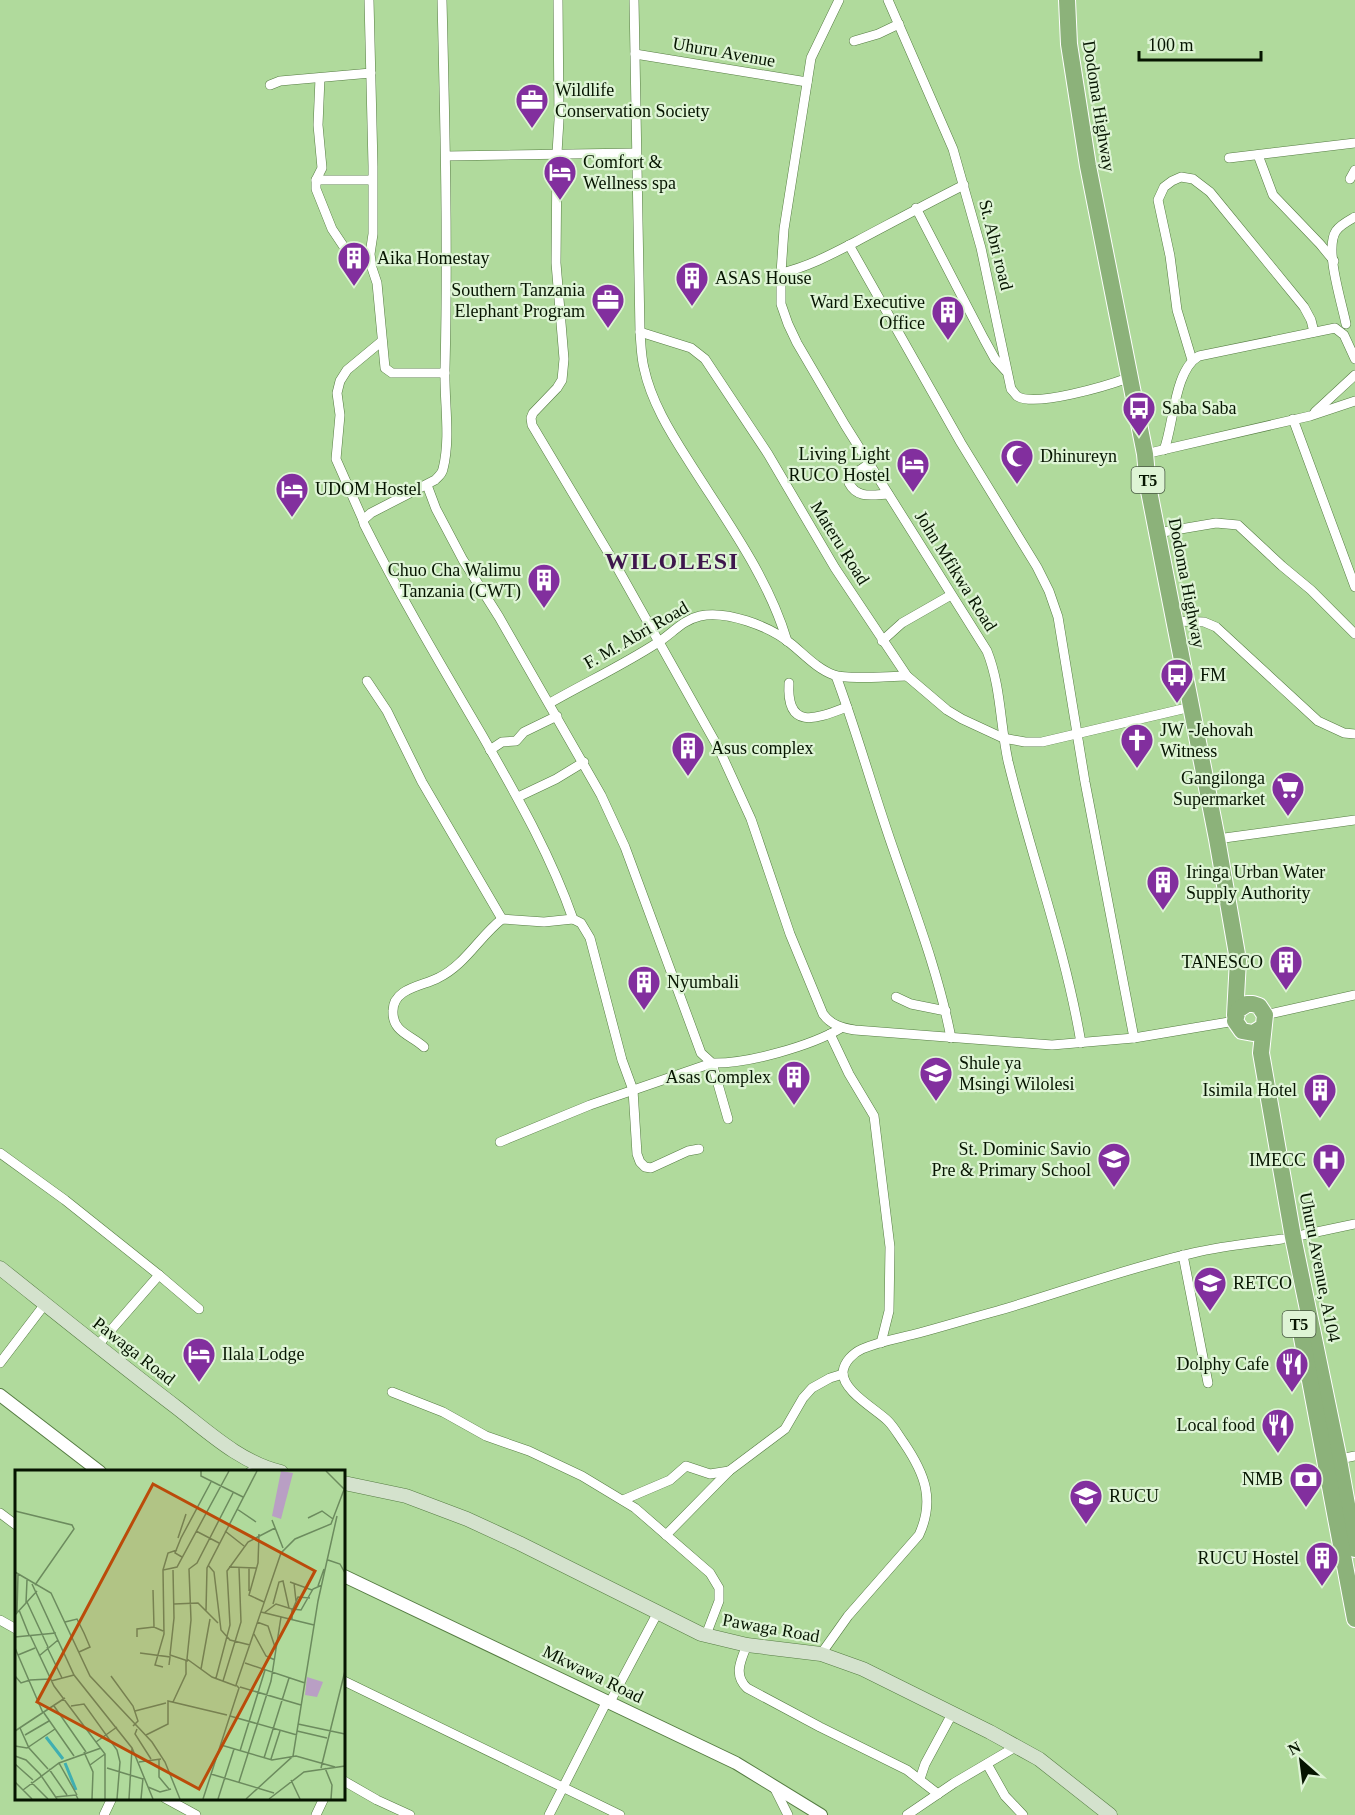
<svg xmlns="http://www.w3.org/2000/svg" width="1355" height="1815" font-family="'Times New Roman',serif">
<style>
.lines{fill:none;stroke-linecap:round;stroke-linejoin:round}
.minor-casing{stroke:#557c42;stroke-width:10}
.tertiary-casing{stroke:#557c42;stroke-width:14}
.secondary-casing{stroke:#557c42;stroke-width:15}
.trunk-casing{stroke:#fff;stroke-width:18}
.minor{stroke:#fff;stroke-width:9}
.tertiary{stroke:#fff;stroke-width:12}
.secondary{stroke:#d4e2cd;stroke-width:14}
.trunk{stroke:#8cb27a;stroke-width:16}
.labels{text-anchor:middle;stroke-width:4.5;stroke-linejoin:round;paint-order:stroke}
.shield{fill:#def4d5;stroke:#475841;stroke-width:1.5}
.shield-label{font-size:16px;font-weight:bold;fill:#061501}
.street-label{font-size:18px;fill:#061501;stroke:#def4d5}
.poi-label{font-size:18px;fill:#061501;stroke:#def4d5;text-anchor:start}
.district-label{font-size:24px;font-weight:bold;letter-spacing:1.5px;fill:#3e164c;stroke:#def4d5}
.inset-river{fill:none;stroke:#40afb1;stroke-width:3}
.inset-road{fill:none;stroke:#6c8b5e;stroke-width:1.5}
.view{fill:#bb4b0a;fill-opacity:0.15;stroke:#bb4b0a;stroke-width:3}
.inset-edge{fill:none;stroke:#061501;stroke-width:3}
</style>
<rect width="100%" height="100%" fill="#b0da9c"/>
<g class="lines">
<defs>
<g id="minor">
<path d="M369 0 373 166V234L370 254 372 268 377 283 385 368 392 373H445"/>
<path d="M442 0C445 123 448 246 445 369 444 402 451 437 443 469 442 474 439 476 435 480L371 513 363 520 364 524C400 596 441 665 482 735 516 795 550 853 573 919L581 923 590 938 622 1060 633 1090 637 1154 640 1162 645 1167 651 1168 688 1151 699 1149"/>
<path d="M558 0 559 120 557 153 556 263 564 359 562 380 557 388 533 413 531 418 532 425 618 569 719 749 751 819 790 934 823 1014C831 1025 842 1028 855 1030L1052 1045 1134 1038 1235 1021"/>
<path d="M634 0 640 332C641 344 641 356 644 368 651 401 670 432 688 460 723 516 768 576 787 641"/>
<path d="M839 0 811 58 784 229 781 273V304L788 324 797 343 845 425 987 651C1001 686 1000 724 1008 761 1031 856 1065 947 1081 1043"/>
<path d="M888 0 953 149 981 248 1011 389C1013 391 1015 394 1017 396 1034 408 1109 385 1128 378"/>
<path d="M854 41 878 34 899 24"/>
<path d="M635 54 807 82"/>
<path d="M320 78 318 125 322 168 316 180V189L332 229 346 250 349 260"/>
<path d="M270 85 280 81 371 73"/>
<path d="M1258 155 1273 195 1320 244 1334 261"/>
<path d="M446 156 636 153"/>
<path d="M1229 158 1355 143"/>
<path d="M1350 179 1355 170"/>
<path d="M316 180H372"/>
<path d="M916 208 984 339 995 359 1006 371"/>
<path d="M849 245 961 443 1037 567 1049 591 1058 617 1085 782 1134 1038"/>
<path d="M781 273C808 267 832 254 857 241 893 222 928 203 964 185"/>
<path d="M1346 324C1342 303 1324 249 1336 231 1340 225 1348 221 1355 217"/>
<path d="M640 332 691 348 705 359 768 454 835 568 907 676 947 710 962 719 1003 738 1025 742H1042L1191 707"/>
<path d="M1192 360 1177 310 1170 256 1158 200 1164 187 1172 181 1181 177 1193 179 1210 192 1304 307 1311 320 1314 332"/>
<path d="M1315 412 1355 375"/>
<path d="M1293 419 1355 587"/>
<path d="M1164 450C1174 424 1174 370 1199 356L1335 328 1344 335 1355 359"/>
<path d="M1145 454 1310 416 1355 401"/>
<path d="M869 464 851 476 849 483C857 499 872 495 888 494"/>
<path d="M427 485 436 509 463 560 499 617 601 795 625 847 701 1053 712 1063C747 1064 811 1046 841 1028"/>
<path d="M363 520 336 459 340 415 337 393 340 381 347 370 382 341"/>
<path d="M1157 533 1216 523 1238 525 1282 566 1311 590 1355 634"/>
<path d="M1175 621 1204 622 1216 627 1318 721 1344 733 1355 734"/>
<path d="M882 641 902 623 951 595"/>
<path d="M836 676C858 735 874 795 895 854 916 915 939 975 951 1038"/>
<path d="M367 681 387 711 422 782 502 919"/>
<path d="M789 683C786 732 818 718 847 707"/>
<path d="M550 703C585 683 623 665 657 643 672 634 682 620 700 616 726 610 769 626 790 643 804 654 817 669 834 675 848 680 889 676 907 676"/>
<path d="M490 750 502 742 516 741 524 732 557 716"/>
<path d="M518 797 556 779 584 762"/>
<path d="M1217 839 1355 820"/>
<path d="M896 997 911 1004 946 1011"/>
<path d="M1265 1015 1355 995"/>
<path d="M830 1034 849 1074 874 1116 890 1247 889 1311 881 1343"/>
<path d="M424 1047C411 1035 392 1032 393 1011 393 988 423 986 438 978 465 965 479 937 502 919L544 922 573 919"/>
<path d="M500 1142 590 1105 712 1063 728 1119"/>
<path d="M0 1153 65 1200 159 1275 98 1345"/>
<path d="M1293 1237 1355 1224"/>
<path d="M1183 1255 1208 1383"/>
<path d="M159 1275 199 1309"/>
<path d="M0 1363 45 1304"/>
<path d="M392 1392 443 1412 486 1436 529 1451 582 1476 635 1508 710 1573 719 1588V1601L706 1635"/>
<path d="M1335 1460 1355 1456"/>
<path d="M250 1472 261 1465"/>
<path d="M623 1500 670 1480 686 1466 710 1474 729 1471"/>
<path d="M0 1513 16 1525"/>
<path d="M666 1535 729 1471 785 1429 803 1398 812 1388 830 1378 843 1374"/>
<path d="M0 1620 16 1629"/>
<path d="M747 1645C741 1660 733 1675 747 1688L820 1727 907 1770 938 1794"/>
<path d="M821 1654 848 1616 919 1535C935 1500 925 1474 904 1443 899 1436 894 1427 888 1421 876 1409 842 1391 843 1372 844 1362 853 1353 862 1349 880 1341 900 1338 919 1333 945 1326 971 1318 997 1311 1062 1292 1127 1268 1193 1253 1222 1246 1253 1243 1282 1239"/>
<path d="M344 1681 620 1815"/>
<path d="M610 1702 658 1612"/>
<path d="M987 1764 1005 1796 1023 1815"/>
<path d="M920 1779 925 1764 952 1714"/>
<path d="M344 1781 377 1800 410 1815"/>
<path d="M773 1785 788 1815"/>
<path d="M165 1798 196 1815"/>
<path d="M104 1815 112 1798"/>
<path d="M316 1815 324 1798"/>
<path d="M549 1815 607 1701"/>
<path d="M907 1815 954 1783 1017 1746"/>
</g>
<g id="tertiary">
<path d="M0 1395 100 1472"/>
<path d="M344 1576 736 1763 821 1815"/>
</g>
<g id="secondary">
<path d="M0 1268C59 1315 117 1362 176 1407 207 1431 241 1463 281 1472"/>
<path d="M344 1483 406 1496 467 1519 519 1543 701 1634 747 1645 821 1654 863 1669 990 1732 1039 1759 1110 1815"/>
</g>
<g id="trunk">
<path d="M1067 0 1069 44 1088 166 1145 454 1148 486 1217 839 1238 960 1235 1015"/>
<path d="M1263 1027 1253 1033 1242 1031 1235 1021 1238 1010 1247 1004H1253L1259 1006 1265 1015 1261 1053 1293 1237 1339 1460 1355 1549"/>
<path d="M1299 1322 1355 1619"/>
</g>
</defs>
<!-- minor casing -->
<use href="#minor" class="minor-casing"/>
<!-- tertiary casing -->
<use href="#tertiary" class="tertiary-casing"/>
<!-- secondary casing -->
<use href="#secondary" class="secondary-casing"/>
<!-- trunk casing -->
<use href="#trunk" class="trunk-casing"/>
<!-- minor -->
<use href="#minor" class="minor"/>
<!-- tertiary -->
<use href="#tertiary" class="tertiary"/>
<!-- secondary -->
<use href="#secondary" class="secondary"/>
<!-- trunk -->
<use href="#trunk" class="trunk"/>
</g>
<!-- icons -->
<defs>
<symbol id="office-pin" viewBox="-11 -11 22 30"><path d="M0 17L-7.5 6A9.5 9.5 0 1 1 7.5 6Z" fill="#822f9e" stroke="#def4d5"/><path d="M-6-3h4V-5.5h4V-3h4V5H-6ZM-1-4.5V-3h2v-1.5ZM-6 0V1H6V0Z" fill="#fff"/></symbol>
<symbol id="hotel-pin" viewBox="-11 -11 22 30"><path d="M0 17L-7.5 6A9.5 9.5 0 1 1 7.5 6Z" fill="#822f9e" stroke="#def4d5"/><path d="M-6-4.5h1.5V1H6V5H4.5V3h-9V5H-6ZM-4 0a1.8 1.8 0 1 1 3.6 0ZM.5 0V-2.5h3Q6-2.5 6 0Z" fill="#fff"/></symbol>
<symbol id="building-pin" viewBox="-11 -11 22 30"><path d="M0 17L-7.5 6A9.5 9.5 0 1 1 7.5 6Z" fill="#822f9e" stroke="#def4d5"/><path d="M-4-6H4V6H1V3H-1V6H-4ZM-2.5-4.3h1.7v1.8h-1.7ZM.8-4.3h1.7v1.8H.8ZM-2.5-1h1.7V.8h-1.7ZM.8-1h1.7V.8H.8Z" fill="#fff"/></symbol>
<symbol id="bus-pin" viewBox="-11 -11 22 30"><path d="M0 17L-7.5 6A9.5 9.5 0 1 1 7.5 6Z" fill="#822f9e" stroke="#def4d5"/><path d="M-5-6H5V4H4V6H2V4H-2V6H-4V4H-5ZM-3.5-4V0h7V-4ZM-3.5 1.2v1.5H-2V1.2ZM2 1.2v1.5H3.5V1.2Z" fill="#fff"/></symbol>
<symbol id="mosque-pin" viewBox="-11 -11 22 30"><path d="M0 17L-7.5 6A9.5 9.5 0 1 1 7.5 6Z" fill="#822f9e" stroke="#def4d5"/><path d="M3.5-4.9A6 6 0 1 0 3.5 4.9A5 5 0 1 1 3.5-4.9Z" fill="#fff"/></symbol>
<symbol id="church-pin" viewBox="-11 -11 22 30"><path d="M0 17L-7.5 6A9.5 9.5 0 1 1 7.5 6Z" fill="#822f9e" stroke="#def4d5"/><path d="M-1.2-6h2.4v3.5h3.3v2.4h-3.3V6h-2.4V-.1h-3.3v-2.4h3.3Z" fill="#fff"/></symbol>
<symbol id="supermarket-pin" viewBox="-11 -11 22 30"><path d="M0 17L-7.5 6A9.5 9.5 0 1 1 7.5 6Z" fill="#822f9e" stroke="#def4d5"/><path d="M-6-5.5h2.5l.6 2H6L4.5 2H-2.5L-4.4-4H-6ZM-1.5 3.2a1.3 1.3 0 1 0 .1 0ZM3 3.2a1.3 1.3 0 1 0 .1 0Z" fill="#fff"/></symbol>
<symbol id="school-pin" viewBox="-11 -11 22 30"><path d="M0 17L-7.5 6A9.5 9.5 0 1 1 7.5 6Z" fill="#822f9e" stroke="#def4d5"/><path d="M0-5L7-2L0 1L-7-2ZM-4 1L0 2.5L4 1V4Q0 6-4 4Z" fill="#fff"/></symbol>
<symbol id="hospital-pin" viewBox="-11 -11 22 30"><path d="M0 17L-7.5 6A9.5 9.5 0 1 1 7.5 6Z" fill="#822f9e" stroke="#def4d5"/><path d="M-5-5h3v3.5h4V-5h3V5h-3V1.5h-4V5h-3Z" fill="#fff"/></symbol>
<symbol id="university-pin" viewBox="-11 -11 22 30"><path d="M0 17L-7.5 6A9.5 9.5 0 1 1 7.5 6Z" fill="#822f9e" stroke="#def4d5"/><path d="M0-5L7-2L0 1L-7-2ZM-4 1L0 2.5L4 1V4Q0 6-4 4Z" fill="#fff"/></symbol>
<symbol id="restaurant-pin" viewBox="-11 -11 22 30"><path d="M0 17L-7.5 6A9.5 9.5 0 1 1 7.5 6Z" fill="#822f9e" stroke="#def4d5"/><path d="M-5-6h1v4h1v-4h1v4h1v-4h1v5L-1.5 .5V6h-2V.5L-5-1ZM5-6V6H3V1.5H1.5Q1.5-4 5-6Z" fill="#fff"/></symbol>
<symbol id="bank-pin" viewBox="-11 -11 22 30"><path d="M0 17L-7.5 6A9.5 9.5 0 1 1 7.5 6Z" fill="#822f9e" stroke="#def4d5"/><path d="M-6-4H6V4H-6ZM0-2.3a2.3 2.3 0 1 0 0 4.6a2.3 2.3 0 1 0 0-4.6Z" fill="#fff"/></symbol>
</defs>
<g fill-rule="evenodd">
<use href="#office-pin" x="513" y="81" width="38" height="52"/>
<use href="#hotel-pin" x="541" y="153" width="38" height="52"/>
<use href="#building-pin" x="335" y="239" width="38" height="52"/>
<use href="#building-pin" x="673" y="259" width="38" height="52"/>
<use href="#office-pin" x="589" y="281" width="38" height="52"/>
<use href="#building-pin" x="929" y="293" width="38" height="52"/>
<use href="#bus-pin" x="1120" y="389" width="38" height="52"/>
<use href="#mosque-pin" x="998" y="437" width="38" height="52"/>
<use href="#hotel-pin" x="894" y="445" width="38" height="52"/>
<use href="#hotel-pin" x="273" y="470" width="38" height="52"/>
<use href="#building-pin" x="525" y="561" width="38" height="52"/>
<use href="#bus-pin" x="1158" y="656" width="38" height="52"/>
<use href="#church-pin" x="1118" y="721" width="38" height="52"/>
<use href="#building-pin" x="669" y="729" width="38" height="52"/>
<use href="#supermarket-pin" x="1269" y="769" width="38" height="52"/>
<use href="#building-pin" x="1144" y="863" width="38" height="52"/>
<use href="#building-pin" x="1267" y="943" width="38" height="52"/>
<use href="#building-pin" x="625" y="963" width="38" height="52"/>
<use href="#school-pin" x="917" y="1054" width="38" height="52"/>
<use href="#building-pin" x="775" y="1058" width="38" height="52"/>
<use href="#building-pin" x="1301" y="1071" width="38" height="52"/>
<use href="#school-pin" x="1095" y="1140" width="38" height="52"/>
<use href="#hospital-pin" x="1310" y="1141" width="38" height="52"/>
<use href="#university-pin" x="1191" y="1264" width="38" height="52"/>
<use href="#hotel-pin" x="180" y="1335" width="38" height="52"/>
<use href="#restaurant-pin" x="1273" y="1345" width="38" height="52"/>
<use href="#restaurant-pin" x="1259" y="1406" width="38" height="52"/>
<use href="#bank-pin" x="1287" y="1460" width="38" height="52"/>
<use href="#university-pin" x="1067" y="1477" width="38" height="52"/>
<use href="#building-pin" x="1303" y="1539" width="38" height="52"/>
</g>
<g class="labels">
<!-- shield labels -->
<g class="shield">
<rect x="1131.5" y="467" width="33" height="26" rx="4.5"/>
<rect x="1282.5" y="1311" width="33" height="26" rx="4.5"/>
</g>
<g class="shield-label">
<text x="1148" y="486">T5</text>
<text x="1299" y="1330">T5</text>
</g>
<!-- street labels -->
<g class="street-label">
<text transform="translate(724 52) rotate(10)" y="6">Uhuru Avenue</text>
<text transform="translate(1099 106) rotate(81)" y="6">Dodoma Highway</text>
<text transform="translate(996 245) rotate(76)" y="6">St. Abri road</text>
<text transform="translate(840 543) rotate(58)" y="6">Materu Road</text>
<text transform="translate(956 571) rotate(58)" y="6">John Mfikwa Road</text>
<text transform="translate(1187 583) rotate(79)" y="6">Dodoma Highway</text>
<text transform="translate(636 635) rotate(-30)" y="6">F. M. Abri Road</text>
<text transform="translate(1320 1267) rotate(79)" y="6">Uhuru Avenue, A104</text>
<text transform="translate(134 1351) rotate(38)" y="6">Pawaga Road</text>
<text transform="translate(771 1628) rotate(10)" y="6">Pawaga Road</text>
<text transform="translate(593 1674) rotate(26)" y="6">Mkwawa Road</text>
</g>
<!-- poi labels -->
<g class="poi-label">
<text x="555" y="96">Wildlife<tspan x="555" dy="21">Conservation Society</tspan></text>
<text x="583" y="168">Comfort &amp;<tspan x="583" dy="21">Wellness spa</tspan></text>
<text x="377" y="264">Aika Homestay</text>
<text x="715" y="284">ASAS House</text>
<text x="585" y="296" text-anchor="end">Southern Tanzania<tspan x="585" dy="21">Elephant Program</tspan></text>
<text x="925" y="308" text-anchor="end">Ward Executive<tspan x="925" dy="21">Office</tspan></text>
<text x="1162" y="414">Saba Saba</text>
<text x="890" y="460" text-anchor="end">Living Light<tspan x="890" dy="21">RUCO Hostel</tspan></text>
<text x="1040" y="462">Dhinureyn</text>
<text x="315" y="495">UDOM Hostel</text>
<text x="521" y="576" text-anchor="end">Chuo Cha Walimu<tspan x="521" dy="21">Tanzania (CWT)</tspan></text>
<text x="1200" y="681">FM</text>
<text x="1160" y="736">JW -Jehovah<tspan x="1160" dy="21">Witness</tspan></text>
<text x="711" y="754">Asus complex</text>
<text x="1265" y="784" text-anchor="end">Gangilonga<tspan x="1265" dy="21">Supermarket</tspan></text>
<text x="1186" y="878">Iringa Urban Water<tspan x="1186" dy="21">Supply Authority</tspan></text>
<text x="1263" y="968" text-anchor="end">TANESCO</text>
<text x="667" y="988">Nyumbali</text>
<text x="959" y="1069">Shule ya<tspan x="959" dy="21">Msingi Wilolesi</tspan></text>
<text x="771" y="1083" text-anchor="end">Asas Complex</text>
<text x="1297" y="1096" text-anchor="end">Isimila Hotel</text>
<text x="1091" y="1155" text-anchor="end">St. Dominic Savio<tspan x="1091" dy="21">Pre &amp; Primary School</tspan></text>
<text x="1306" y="1166" text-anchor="end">IMECC</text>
<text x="1233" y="1289">RETCO</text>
<text x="222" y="1360">Ilala Lodge</text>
<text x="1269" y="1370" text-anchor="end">Dolphy Cafe</text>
<text x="1255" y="1431" text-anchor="end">Local food</text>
<text x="1283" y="1485" text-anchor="end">NMB</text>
<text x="1109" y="1502">RUCU</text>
<text x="1299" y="1564" text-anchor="end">RUCU Hostel</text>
</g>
<!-- district labels -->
<g class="district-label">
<text x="672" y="569">WILOLESI</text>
</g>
</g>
<!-- overview -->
<g transform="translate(15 1470)">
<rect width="330" height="330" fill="#b0da9c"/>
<path d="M266 1 278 3 266 49 257 46ZM292 207 308 212 302 227 290 225Z" fill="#b99fc4"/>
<path class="inset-river" d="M31 267 48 289M50 293 61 320"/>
<path class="inset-road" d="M186 1V6L228 27M311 1 329 19M218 23 182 93 174 99 176 150 172 189 197 207 221 216M222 39 241 52M0 41 57 55 59 59 20 115M293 48 307 41 318 49M257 50 268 78M181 61 204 73M210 61 229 76M244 64 243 93 234 125 249 132M163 68 171 44M167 87 160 83 166 68 196 12M313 90 325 94 330 103M193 95 199 102 206 160 215 170 235 175M214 97 242 98M148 100 153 83 162 80M158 100 159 148 155 185 173 191M0 102 36 123 75 206 137 272 150 292 165 329M275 112 297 120M279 113 281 131M17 114 59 205 117 278 138 329M303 116 309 99M138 120 139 157M234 121V98M12 132 33 177M11 133 12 110M159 134 183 133 203 153M258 134 264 112 268 111 274 138M277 139 286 140 298 119 307 115M278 139 283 127 295 128M4 140 14 165M191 141 192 98 242 1M2 142 3 104M246 142 299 155M249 143 261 134 277 139V149M0 145 22 121M50 152 62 149 69 163 75 177 64 182M242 152 253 156 261 180M239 164 251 186 260 190M15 165 39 216 90 284V329M0 167 41 163M122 167V159L139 157 148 161M32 177 47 208M0 178 28 243M125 183 155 187 154 195M3 185 20 178M24 186 43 170M230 193 290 213M148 197 140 195 149 164 148 100 162 97 214 1M186 199 195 149M0 206 6 213 15 210M96 206 118 236 123 251 118 256M201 208 215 155 212 101 233 72 260 58M15 210 35 209M36 211 59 205M208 211 226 152 224 98M221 215 266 83 280 69 316 54 330 17M225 217 286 235M158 232 171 204V191M39 236 71 282M56 236 69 234 102 280 105 292 102 329M120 241 151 233M29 243 59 286M215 246 282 265M283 254 330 264M5 258 14 278 33 299M122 259 120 264 136 289M0 261 50 228M282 261 312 268M10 265 34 251M131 265 153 254V231L212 245M81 272 102 257M206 275 257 290 281 286 320 297M0 276 12 278 40 259M225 281 250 200M69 282 78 302 77 329M0 286 11 290 25 304 42 329M249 288 274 208M144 289V307L154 319M256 289 265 261M124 292 146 289M44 293 62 325M0 294 18 310M75 295 90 284M92 298 128 309M306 298 330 201M310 298 317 315 316 329M34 299 52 325M196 304 259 323M276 310 285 329M0 312 17 329M16 312 33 329M224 312 256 211 266 147M133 317 145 322 156 319M8 320 44 293 86 278M40 327 61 325 63 329M114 329 117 278M126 329 128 308M188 329 224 218 221 215M203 329 219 279M231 329 278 286 303 131 322 46M254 329 289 302 330 296"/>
<path class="view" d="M138 14 300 101 184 319 22 232Z"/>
<rect width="330" height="330" class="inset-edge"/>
</g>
<!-- north arrow -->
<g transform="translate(1301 1761) rotate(332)" stroke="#def4d5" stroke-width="4.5" paint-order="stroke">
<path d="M0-4.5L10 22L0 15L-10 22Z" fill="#061501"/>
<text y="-9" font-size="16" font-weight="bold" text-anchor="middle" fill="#061501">N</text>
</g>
<!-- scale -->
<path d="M1139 51v9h122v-9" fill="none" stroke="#061501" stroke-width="3"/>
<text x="1148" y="51" font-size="18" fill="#061501" stroke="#def4d5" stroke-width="4.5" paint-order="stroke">100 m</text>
</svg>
